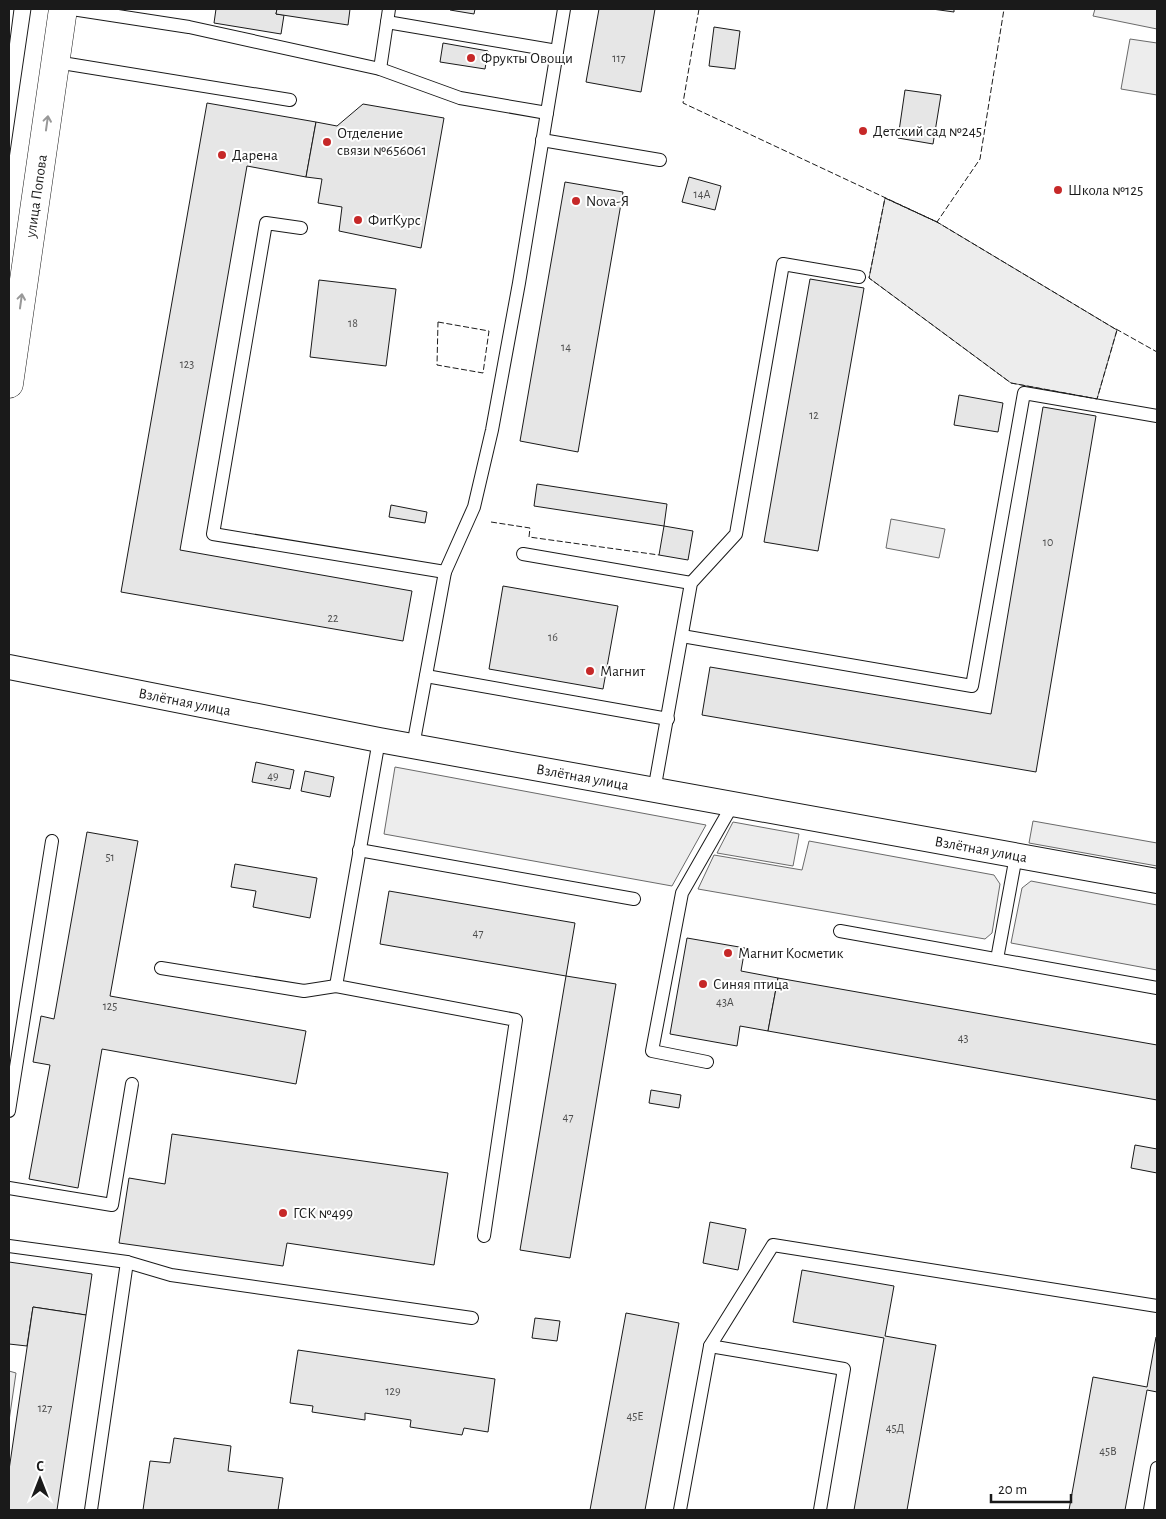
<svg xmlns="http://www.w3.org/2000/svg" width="1166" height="1519" font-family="'Alegreya Sans',sans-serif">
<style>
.built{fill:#ededed;stroke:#6a6a6a}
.building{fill:#e6e6e6;stroke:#1a1a1a}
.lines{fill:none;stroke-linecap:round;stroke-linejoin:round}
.lane-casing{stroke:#1a1a1a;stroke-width:14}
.street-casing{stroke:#1a1a1a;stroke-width:26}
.secondary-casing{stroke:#1a1a1a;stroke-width:29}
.lane{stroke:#fff;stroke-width:12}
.street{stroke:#fff;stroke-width:24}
.secondary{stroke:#fff;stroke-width:28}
.tram{stroke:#1a1a1a;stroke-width:1}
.fence{stroke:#1a1a1a;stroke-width:1;stroke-dasharray:6 2.5;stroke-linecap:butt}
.oneway{stroke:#989898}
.poi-dot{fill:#c62828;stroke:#fff;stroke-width:2}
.labels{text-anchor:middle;stroke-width:4;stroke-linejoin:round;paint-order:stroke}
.number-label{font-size:12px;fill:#4d4d4d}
.poi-label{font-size:15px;fill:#1a1a1a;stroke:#fff;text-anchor:start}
.street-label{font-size:15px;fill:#1a1a1a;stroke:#fff}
</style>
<rect width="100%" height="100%" fill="#fff"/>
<!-- built -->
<g class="built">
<path d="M1095 9H1157V29L1093 16Z"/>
<path d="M1130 39 1157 43V95L1121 89Z"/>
<path d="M885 198 937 222 1117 330 1097 399 1011 383 869 278Z"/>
<path d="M891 519 945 529 939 558 886 548Z"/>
<path d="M395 767 706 825 672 886 384 834Z"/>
<path d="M1033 821 1157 843V866L1029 843Z"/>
<path d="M733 822 799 834 793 866 717 853Z"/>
<path d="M809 841 994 875 1000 884 992 933 985 939 698 889 714 855 802 870Z"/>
<path d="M1031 881 1157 905V970L1011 943 1022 888Z"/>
<path d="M9 1371 16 1373 9 1421Z"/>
</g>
<!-- building -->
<g class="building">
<path d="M216 9H277L276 14 284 15 281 34 214 23Z"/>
<path d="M277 9H350L348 25 276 14Z"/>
<path d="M450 9H475L474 14 450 10Z"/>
<path d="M599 9H655L641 92 586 82Z"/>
<path d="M932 9H954V12Z"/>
<path d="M714 27 740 31 735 69 709 66Z"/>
<path d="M443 43 488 51 485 69 440 62Z"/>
<path d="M905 90 941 95 933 144 898 138Z"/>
<path d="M207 103 316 122 306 177 247 166 180 550 412 591 403 641 121 592Z"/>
<path d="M363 104 444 118 421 248 339 231 342 207 318 203 322 179 306 177 316 122 337 126Z"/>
<path d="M689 177 721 186 715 210 682 202Z"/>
<path d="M565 182 623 192 578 452 520 441Z"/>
<path d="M810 279 864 288 818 551 764 542Z"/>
<path d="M319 280 396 289 386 366 310 357Z"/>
<path d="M959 395 1003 403 998 432 954 425Z"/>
<path d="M1043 407 1096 416 1036 772 702 715 710 667 991 714Z"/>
<path d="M537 484 667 504 664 526 534 506Z"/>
<path d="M391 505 427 512 425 523 389 517Z"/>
<path d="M664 526 693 531 688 560 659 555Z"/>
<path d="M503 586 618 606 603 689 489 669Z"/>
<path d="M256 762 294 770 290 789 252 782Z"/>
<path d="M305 771 334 777 330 797 301 791Z"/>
<path d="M87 832 138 841 110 996 306 1031 296 1084 102 1049 78 1188 29 1179 50 1065 33 1062 41 1016 54 1019Z"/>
<path d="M235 864 317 878 310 918 253 907 256 891 231 887Z"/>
<path d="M389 891 575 923 566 976 380 944Z"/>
<path d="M687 938 745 948 741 971 778 978 768 1031 740 1026 737 1046 670 1034Z"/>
<path d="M566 976 616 984 570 1258 520 1250Z"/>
<path d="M778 978 1157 1045V1100L768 1031Z"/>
<path d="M651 1090 681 1095 679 1108 649 1103Z"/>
<path d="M172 1134 448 1173 434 1265 287 1243 283 1266 119 1243 129 1178 165 1184Z"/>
<path d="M1135 1145 1157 1149V1173L1131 1168Z"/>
<path d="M710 1222 746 1229 738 1270 703 1263Z"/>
<path d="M9 1262 92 1274 86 1315 33 1307 27 1346 9 1344Z"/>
<path d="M802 1270 894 1286 885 1336 936 1345 907 1510H854L884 1338 793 1322Z"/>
<path d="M33 1307 86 1315 57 1510H9V1470Z"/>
<path d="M626 1313 679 1323 645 1510H590Z"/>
<path d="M535 1318 560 1321 557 1341 532 1338Z"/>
<path d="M1156 1337 1157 1338V1392L1147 1390 1125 1510H1069L1093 1377 1147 1387Z"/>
<path d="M298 1350 495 1379 488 1432 464 1428 462 1435 410 1427 411 1420 365 1413V1420L312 1412 313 1406 290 1403Z"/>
<path d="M174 1438 231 1446 228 1471 283 1478 278 1510H143L150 1461 170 1463Z"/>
</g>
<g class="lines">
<defs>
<g id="lane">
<path d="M72 9 189 27 380 69 460 98 547 113"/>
<path d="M387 22 557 51"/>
<path d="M56 62 290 100"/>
<path d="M380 69 389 9"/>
<path d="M542 140 660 160"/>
<path d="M301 228 266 223 213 534 445 572"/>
<path d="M523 554 691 583"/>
<path d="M682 636 972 686 1024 393 1157 416"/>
<path d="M426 676 668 719"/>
<path d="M379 740 336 986 516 1020 484 1236"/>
<path d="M413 746 445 572 474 507 492 430 519 283 564 9"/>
<path d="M654 791 691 583 736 534 783 264 859 277"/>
<path d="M359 850 634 899"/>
<path d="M840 931 1157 988"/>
<path d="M997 959 1016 856"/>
<path d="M161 968 304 991 336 986"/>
<path d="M707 1062 652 1051 682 893 733 804"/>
<path d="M9 1111 52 841"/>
<path d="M9 1188 112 1205 132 1084"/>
<path d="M9 1246 127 1262 171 1275 472 1318"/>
<path d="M91 1510 127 1262"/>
<path d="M680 1510 710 1346"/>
<path d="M820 1510 844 1369 710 1346 773 1245 1157 1306"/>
<path d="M1150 1510 1157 1468"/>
</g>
<g id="street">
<path id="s1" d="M9 667 379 740 1157 881"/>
</g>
<g id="secondary">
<path id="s2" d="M9 384 63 9"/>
</g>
</defs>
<!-- lane casing -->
<use href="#lane" class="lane-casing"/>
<!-- street casing -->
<use href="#street" class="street-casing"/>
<!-- secondary casing -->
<use href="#secondary" class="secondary-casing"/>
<!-- lane -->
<use href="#lane" class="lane"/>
<!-- street -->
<use href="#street" class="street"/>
<!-- secondary -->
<use href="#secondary" class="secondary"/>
<!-- tram -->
<g class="tram">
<path d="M9 48 14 9"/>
<path d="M9 159 31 9"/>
</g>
<!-- fence -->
<g class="fence">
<path d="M699 9 683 103 937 222 1117 330 1097 399 1011 383 869 278 885 198 937 222"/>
<path d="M938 223 937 222 980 159 1004 9"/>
<path d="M438 322 489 331 483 373 437 365Z"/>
<path d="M1116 329 1157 352"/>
<path d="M491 522 530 528 529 537 659 555"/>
</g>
</g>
<!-- one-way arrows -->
<defs><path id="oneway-shaft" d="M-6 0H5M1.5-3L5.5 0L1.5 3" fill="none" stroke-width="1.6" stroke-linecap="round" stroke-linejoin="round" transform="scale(1.25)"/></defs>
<g class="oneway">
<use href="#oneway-shaft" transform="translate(47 123) rotate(-82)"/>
<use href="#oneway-shaft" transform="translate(21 301) rotate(-82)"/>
</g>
<!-- markers -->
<g class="poi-dot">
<circle cx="471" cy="58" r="5"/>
<circle cx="863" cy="131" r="5"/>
<circle cx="327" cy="142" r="5"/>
<circle cx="222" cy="155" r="5"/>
<circle cx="1058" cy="190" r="5"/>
<circle cx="576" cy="201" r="5"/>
<circle cx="358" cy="220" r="5"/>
<circle cx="590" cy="671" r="5"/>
<circle cx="728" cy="953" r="5"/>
<circle cx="703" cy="984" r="5"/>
<circle cx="283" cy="1213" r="5"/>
</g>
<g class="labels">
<!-- number labels -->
<g class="number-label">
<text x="619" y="62">117</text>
<text x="702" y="198">14А</text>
<text x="353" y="327">18</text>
<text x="566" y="351">14</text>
<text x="187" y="368">123</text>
<text x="814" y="419">12</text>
<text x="1048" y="546">10</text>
<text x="333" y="622">22</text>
<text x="553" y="641">16</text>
<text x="273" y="780">49</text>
<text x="110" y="861">51</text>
<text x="478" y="937">47</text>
<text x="725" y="1006">43А</text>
<text x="110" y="1010">125</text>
<text x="963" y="1042">43</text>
<text x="568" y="1121">47</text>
<text x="393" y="1395">129</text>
<text x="45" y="1412">127</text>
<text x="635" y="1420">45Е</text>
<text x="895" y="1432">45Д</text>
<text x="1108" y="1455">45В</text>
</g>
<!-- poi labels -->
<g class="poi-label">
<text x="481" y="63">Фрукты Овощи</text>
<text x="873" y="136">Детский сад №245</text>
<text x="337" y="138">Отделение<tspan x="337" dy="17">связи №656061</tspan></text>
<text x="232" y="160">Дарена</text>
<text x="1068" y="195">Школа №125</text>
<text x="586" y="206">Nova-Я</text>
<text x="368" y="225">ФитКурс</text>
<text x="600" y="676">Магнит</text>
<text x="738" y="958">Магнит Косметик</text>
<text x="713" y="989">Синяя птица</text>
<text x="293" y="1218">ГСК №499</text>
</g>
<!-- street labels -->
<g class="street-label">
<text dy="5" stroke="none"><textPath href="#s2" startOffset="190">улица Попова</textPath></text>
<text dy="5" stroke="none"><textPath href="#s1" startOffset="179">Взлётная улица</textPath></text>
<text dy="5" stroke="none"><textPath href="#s1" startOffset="584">Взлётная улица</textPath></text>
<text dy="5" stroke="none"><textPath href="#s1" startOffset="989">Взлётная улица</textPath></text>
</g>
</g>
<!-- border -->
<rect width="1166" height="1519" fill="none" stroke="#1a1a1a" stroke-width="20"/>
<!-- north arrow -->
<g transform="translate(40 1479)" stroke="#ffffff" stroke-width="4" paint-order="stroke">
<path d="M0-4L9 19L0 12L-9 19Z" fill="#1a1a1a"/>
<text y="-8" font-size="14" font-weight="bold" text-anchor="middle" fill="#1a1a1a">С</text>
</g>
<!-- scale -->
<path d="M991 1494v8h80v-8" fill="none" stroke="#1a1a1a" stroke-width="2.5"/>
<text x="998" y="1494" font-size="15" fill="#1a1a1a" stroke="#ffffff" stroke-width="4" paint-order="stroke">20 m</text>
</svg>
